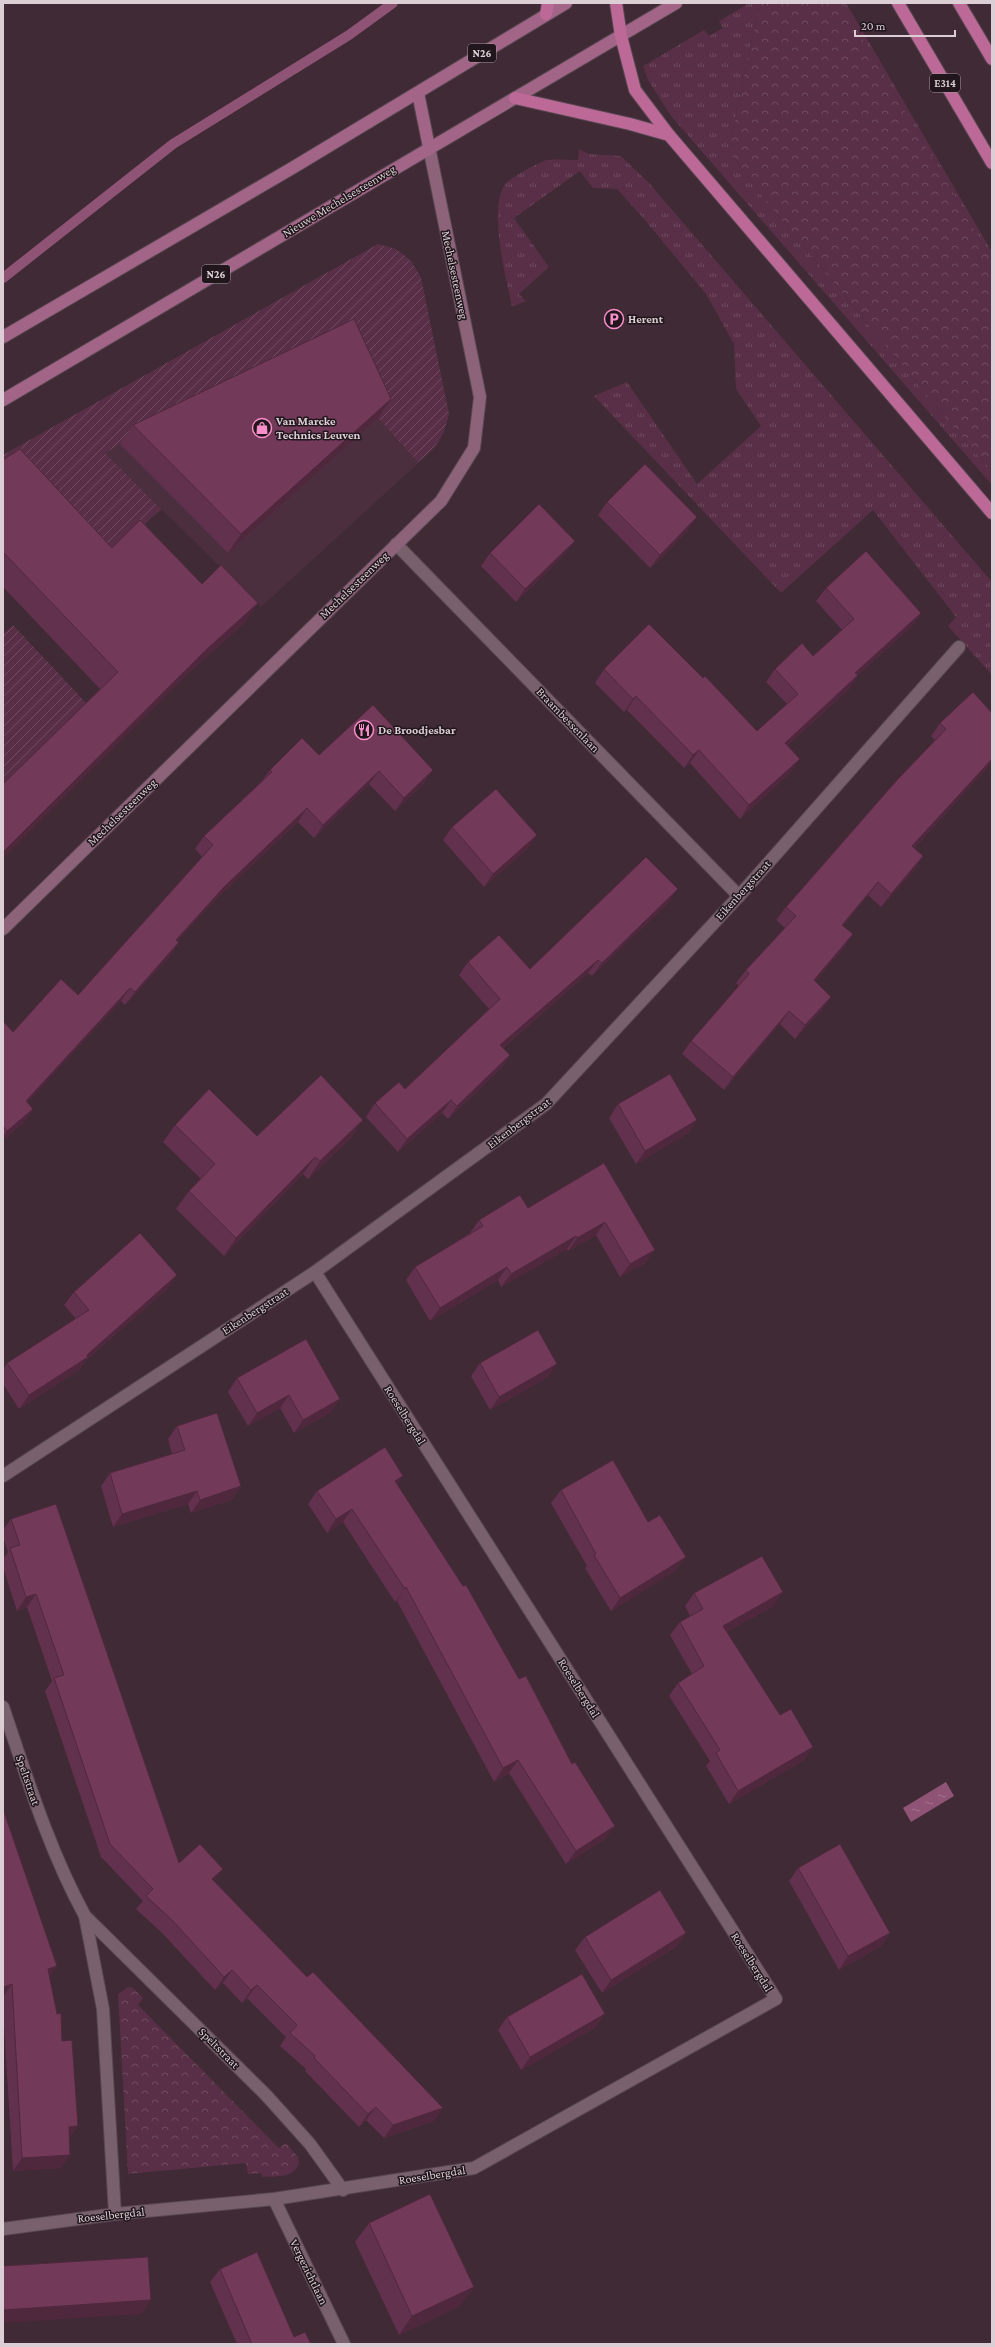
<svg xmlns="http://www.w3.org/2000/svg" width="995" height="2347" font-family="'Crimson Pro',serif">
<style>
.built{fill:#4b2f3e}
.grass{fill:url(#grass-tufts)}
.forest{fill:url(#forest-crowns)}
.garden{fill:url(#garden-furrows)}
.water{fill:url(#water-ripples)}
.lines{fill:none;stroke-linecap:round;stroke-linejoin:round}
.stream{stroke:#8f5475;stroke-width:10}
.street-casing{stroke:#584751;stroke-width:14}
.secondary-casing{stroke:#584751;stroke-width:14}
.primary-casing{stroke:#584751;stroke-width:14}
.highway-casing{stroke:#584751;stroke-width:14}
.street{stroke:#79606d;stroke-width:12}
.secondary{stroke:#8d637a;stroke-width:12}
.primary{stroke:#a26587;stroke-width:12}
.highway{stroke:#bd6998;stroke-width:12}
.wall{fill:#62314d}
.shaded-wall{fill:#50283e}
.building{fill:#723959;stroke:#50283e}
.labels{text-anchor:middle;stroke-width:3;stroke-linejoin:round;paint-order:stroke}
.shield{fill:#20161b;stroke:#a4979d;stroke-width:1}
.shield-label{font-size:11px;font-weight:bold;fill:#dcced5}
.street-label{font-size:12px;fill:#dcced5;stroke:#20161b}
.poi-label{font-size:12px;font-weight:bold;fill:#dcced5;stroke:#20161b;text-anchor:start}
</style>
<defs>
<pattern id="grass-tufts" width="24" height="20" patternUnits="userSpaceOnUse"><rect width="24" height="20" fill="#582f46"/><path d="M3 7l-1-3M5 7V3M7 7l1-3M15 17l-1-3M17 17v-4M19 17l1-3" fill="none" stroke="#6f4c60"/></pattern>
<pattern id="forest-crowns" width="20" height="18" patternUnits="userSpaceOnUse"><rect width="20" height="18" fill="#582f46"/><path d="M2 6a3 3 0 1 1 6 0M12 15a3 3 0 1 1 6 0" fill="none" stroke="#6f4c60"/></pattern>
<pattern id="garden-furrows" width="10" height="10" patternUnits="userSpaceOnUse"><rect width="10" height="10" fill="#582f46"/><path d="M-1 1l2-2M0 10L10 0M9 11l2-2" fill="none" stroke="#6f4c60"/></pattern>
<pattern id="water-ripples" width="26" height="14" patternUnits="userSpaceOnUse"><rect width="26" height="14" fill="#8f5475"/><path d="M2 4q2-2 4 0t4 0M15 11q2-2 4 0t4 0" fill="none" stroke="#a3738e"/></pattern>
</defs>
<rect width="100%" height="100%" fill="#3f2a35"/>
<!-- built -->
<path class="built" d="M378 244 395 248 412 261 421 278 449 414 444 433 436 447 261 607 104 453 3 455Z"/>
<!-- grass -->
<g class="grass">
<path d="M749 3H761L748 56 729 151 766 201 950 423 992 471V485L671 116 648 80 643 66 704 30 709 36 723 28 719 21Z"/>
<path d="M842 3H846L992 252V260Z"/>
<path d="M579 149 589 154 621 156 649 183 992 582V675L948 626 956 617 873 510 781 593 594 396 627 382 697 484 761 426 736 389 734 344 706 294 644 219 617 189 593 188 580 171 514 218 549 267 519 294 526 301 512 307C506 279 488 208 505 184 508 179 541 161 547 160 557 159 568 160 578 160Z"/>
</g>
<!-- forest -->
<g class="forest">
<path d="M761 3H842L992 260V471L950 423 766 201 729 151 748 56Z"/>
<path d="M128 1987 133 1988 143 1998 138 2005 279 2148 286 2143 298 2157 299 2163C294 2179 275 2176 262 2177L261 2173 248 2174 246 2163 128 2174 118 1994Z"/>
</g>
<!-- garden -->
<g class="garden">
<path d="M378 244C401 249 410 257 421 278L449 414C443 438 437 446 418 462L378 418 120 444 105 453 161 509 98 568 3 465V455Z"/>
<path d="M13 625 89 706 3 790V634Z"/>
</g>
<!-- water -->
<path class="water" d="M946 1782 954 1796 911 1822 903 1808Z"/>
<g class="lines">
<!-- stream -->
<path class="stream" d="M3 278 173 144 349 35 393 3"/>
<defs>
<g id="street">
<path d="M396 544 739 896"/>
<path d="M3 1476 315 1272 546 1104 739 896 959 647"/>
<path d="M3 1707C27 1778 49 1850 85 1916L266 2095 310 2144 343 2190"/>
<path d="M85 1916 103 2009 115 2214"/>
<path d="M274 2199 344 2344"/>
<path d="M3 2229 115 2214 274 2199 474 2168 776 1999 315 1272"/>
</g>
<path id="secondary" d="M3 929 441 501 474 448 480 397 429 147"/>
<g id="primary">
<path d="M418 93 429 147"/>
<path d="M3 337 294 167 566 3"/>
<path d="M3 400 676 3"/>
</g>
<g id="highway">
<path d="M616 3 621 36 635 90 669 135 992 513"/>
<path d="M898 3 992 163"/>
<path d="M959 3 992 59"/>
<path d="M546 14 548 3"/>
<path d="M515 98 630 124 669 135"/>
</g>
</defs>
<!-- street casing -->
<use href="#street" class="street-casing"/>
<!-- secondary casing -->
<use href="#secondary" class="secondary-casing"/>
<!-- primary casing -->
<use href="#primary" class="primary-casing"/>
<!-- highway casing -->
<use href="#highway" class="highway-casing"/>
<!-- street -->
<use href="#street" class="street"/>
<!-- secondary -->
<use href="#secondary" class="secondary"/>
<!-- primary -->
<use href="#primary" class="primary"/>
<!-- highway -->
<use href="#highway" class="highway"/>
</g>
<!-- wall -->
<g class="wall">
<path d="M391 399 378 418 228 553 120 444 133 425Z"/>
<path d="M3 460 112 548 202 584 258 603 244 623 191 671 100 689 3 587Z"/>
<path d="M607 502 688 530 650 568 598 515Z"/>
<path d="M490 553 565 554 516 602 481 566Z"/>
<path d="M826 588 921 613 912 626 858 675 849 689 788 745 791 772 740 819 690 763 684 768 627 710 624 712 595 683 604 669 703 678 757 731 787 704 766 682 775 669 813 656 842 630 816 601Z"/>
<path d="M940 723 988 767 914 848 923 856 914 870 881 907 868 895 843 926 844 948 815 981 831 997 822 1010 795 1039 780 1024 724 1090 682 1054 691 1041 739 986 736 983 746 970 785 928 776 920 786 907 935 740 931 736Z"/>
<path d="M319 755 433 770 424 783 395 811 369 784 314 838 298 822 215 900 177 941 179 942 170 956 125 1005 121 1001 27 1102 33 1109 24 1122 3 1140V1021L13 1032 78 995 202 857 195 849 204 836 261 782 270 770Z"/>
<path d="M452 827 528 848 484 887 443 840Z"/>
<path d="M669 902 592 976 588 973 503 1048 510 1055 501 1068 448 1119 442 1113 398 1152 366 1117 375 1103 405 1089 489 1009 459 975 468 962 530 969Z"/>
<path d="M618 1104 697 1120 688 1133 636 1164 609 1118Z"/>
<path d="M175 1125 257 1136 351 1138 308 1179 303 1174 224 1256 176 1209 189 1191 201 1179 163 1142Z"/>
<path d="M604 1163 645 1263 620 1277 596 1235 568 1251 567 1249 501 1287 498 1280 430 1321 406 1280 415 1267 470 1233 479 1220 528 1208Z"/>
<path d="M168 1288 85 1361 79 1370 19 1409 3 1384V1370L7 1363 76 1319 64 1305 74 1292Z"/>
<path d="M306 1339 331 1412 294 1433 280 1408 248 1426 228 1392 237 1378Z"/>
<path d="M480 1363 548 1377 490 1410 471 1376Z"/>
<path d="M177 1426 241 1486 231 1500 191 1513 188 1504 113 1527 101 1486 110 1473 172 1454 168 1439Z"/>
<path d="M397 1485 605 1839 566 1864 509 1773 494 1782 397 1601 395 1602 343 1522 327 1533 308 1504 317 1491Z"/>
<path d="M561 1490 648 1522 676 1570 611 1611 585 1568 587 1566 551 1503Z"/>
<path d="M11 1519 179 1863 214 1882 434 2121 384 2138 366 2120 359 2127 305 2071 306 2069 280 2046 286 2037 247 1998 242 2003 223 1983 215 1990 162 1933 136 1909 143 1901 101 1857 45 1691 52 1681 27 1607 17 1611 3 1567V1559L8 1552 3 1537V1530Z"/>
<path d="M694 1593 774 1606 726 1632 780 1715 813 1747 804 1760 729 1804 706 1766 710 1761 669 1696 678 1683 692 1674 670 1635 680 1622 690 1616 685 1606Z"/>
<path d="M3 1809 50 1977 69 2139 61 2168 13 2171 3 2009Z"/>
<path d="M798 1868 890 1933 881 1946 839 1970 789 1881Z"/>
<path d="M686 1933 677 1946 602 1993 575 1950 585 1937Z"/>
<path d="M507 2017 596 2027 521 2070 498 2030Z"/>
<path d="M369 2223 460 2306 399 2335 355 2242Z"/>
<path d="M220 2269 294 2337 311 2344H237L210 2282Z"/>
</g>
<!-- shaded-wall -->
<g class="shaded-wall">
<path d="M391 399 378 418 228 553 241 534Z"/>
<path d="M697 517 688 530 650 568 660 555Z"/>
<path d="M575 541 565 554 516 602 525 589Z"/>
<path d="M258 603 244 623 191 671 3 858V852L206 650Z"/>
<path d="M921 613 912 626 846 686 855 673Z"/>
<path d="M858 675 849 689 776 756 785 743Z"/>
<path d="M636 696 627 710 624 712 633 699Z"/>
<path d="M699 750 690 763 684 768 693 755Z"/>
<path d="M800 759 791 772 740 819 749 805Z"/>
<path d="M992 759V763L903 859 912 846Z"/>
<path d="M433 770 424 783 395 811 404 798Z"/>
<path d="M379 771 369 784 314 838 323 825Z"/>
<path d="M307 808 298 822 215 900 167 953 176 940 224 887Z"/>
<path d="M537 835 528 848 484 887 493 874Z"/>
<path d="M923 856 914 870 881 907 891 894Z"/>
<path d="M878 882 868 895 833 938 842 925Z"/>
<path d="M678 889 669 902 592 976 602 963Z"/>
<path d="M853 934 844 948 805 993 814 980Z"/>
<path d="M179 942 170 956 125 1005 135 992Z"/>
<path d="M598 960 588 973 491 1058 500 1045Z"/>
<path d="M130 988 121 1001 17 1114 26 1101Z"/>
<path d="M831 997 822 1010 795 1039 805 1025Z"/>
<path d="M789 1011 780 1024 724 1090 733 1077Z"/>
<path d="M510 1055 501 1068 448 1119 457 1106Z"/>
<path d="M451 1100 442 1113 398 1152 407 1139Z"/>
<path d="M33 1109 24 1122 3 1140V1137L7 1131Z"/>
<path d="M363 1120 351 1138 308 1179 320 1161Z"/>
<path d="M697 1120 688 1133 636 1164 645 1151Z"/>
<path d="M315 1157 303 1174 224 1256 236 1238Z"/>
<path d="M605 1222 596 1235 568 1251 577 1238Z"/>
<path d="M576 1236 567 1249 501 1287 511 1274Z"/>
<path d="M655 1250 645 1263 620 1277 630 1264Z"/>
<path d="M507 1267 498 1280 430 1321 440 1308Z"/>
<path d="M177 1275 168 1288 85 1361 79 1370 19 1409 29 1395 87 1355Z"/>
<path d="M557 1364 548 1377 490 1410 499 1397Z"/>
<path d="M289 1395 280 1408 248 1426 257 1413Z"/>
<path d="M340 1399 331 1412 294 1433 303 1420Z"/>
<path d="M403 1476 394 1489 395 1481Z"/>
<path d="M241 1486 231 1500 191 1513 200 1500Z"/>
<path d="M197 1491 188 1504 113 1527 122 1514Z"/>
<path d="M352 1509 343 1522 327 1533 336 1519Z"/>
<path d="M686 1557 676 1570 611 1611 620 1598Z"/>
<path d="M406 1587 397 1601 395 1602 405 1589Z"/>
<path d="M783 1592 774 1606 713 1639 723 1626Z"/>
<path d="M36 1594 27 1607 17 1611 26 1597Z"/>
<path d="M813 1747 804 1760 729 1804 738 1791Z"/>
<path d="M518 1760 509 1773 494 1782 503 1768Z"/>
<path d="M615 1826 605 1839 566 1864 576 1851Z"/>
<path d="M223 1869 214 1882 212 1879Z"/>
<path d="M686 1933 677 1946 602 1993 611 1980Z"/>
<path d="M890 1933 881 1946 839 1970 848 1956Z"/>
<path d="M57 1966 48 1979V1969Z"/>
<path d="M232 1970 223 1983 215 1990 224 1977Z"/>
<path d="M12 1984 3 1997V1989L4 1987Z"/>
<path d="M257 1985 247 1998 242 2003 251 1990Z"/>
<path d="M605 2014 596 2027 521 2070 530 2057Z"/>
<path d="M376 2107 366 2120 359 2127 368 2114Z"/>
<path d="M443 2108 434 2121 384 2138 393 2125Z"/>
<path d="M78 2126 69 2140V2127Z"/>
<path d="M70 2155 61 2168 13 2171 22 2158Z"/>
<path d="M474 2287 460 2306 399 2335 412 2316Z"/>
<path d="M151 2300 142 2314 3 2323V2310Z"/>
</g>
<!-- building -->
<g class="building">
<path d="M354 319 391 399 241 534 133 425Z"/>
<path d="M20 449 112 548 140 520 202 584 221 565 258 603 206 650 3 852V784L118 672 3 552V460Z"/>
<path d="M645 464 697 517 660 555 607 502Z"/>
<path d="M539 504 575 541 525 589 490 553Z"/>
<path d="M866 551 921 613 855 673 858 675 785 743 800 759 749 805 699 750 693 755 636 696 633 699 604 669 649 624 703 678 705 676 757 731 798 694 775 669 802 643 813 656 854 619 826 588Z"/>
<path d="M973 692 992 713V759L912 846 923 856 891 894 878 882 842 925 853 934 814 980 831 997 805 1025 789 1011 733 1077 691 1041 749 974 746 970 796 916 786 907 897 780 946 729 940 723Z"/>
<path d="M373 705 433 770 404 798 379 771 323 825 307 808 224 887 176 940 179 942 135 992 130 988 26 1101 33 1109 7 1131 3 1126V1021L13 1032 61 979 78 995 213 845 204 836 272 772 270 770 302 738 319 755Z"/>
<path d="M496 789 537 835 493 874 452 827Z"/>
<path d="M646 857 678 889 602 963 598 960 500 1045 510 1055 457 1106 451 1100 407 1139 375 1103 399 1082 405 1089 500 999 468 962 499 935 530 969Z"/>
<path d="M670 1074 697 1120 645 1151 618 1104Z"/>
<path d="M321 1075 363 1120 320 1161 315 1157 236 1238 189 1191 215 1164 175 1125 209 1089 257 1136Z"/>
<path d="M604 1163 655 1250 630 1264 605 1222 577 1238 576 1236 511 1274 507 1267 440 1308 415 1267 483 1226 479 1220 520 1195 528 1208Z"/>
<path d="M140 1233 177 1275 87 1355 88 1357 29 1395 7 1363 89 1310 74 1292Z"/>
<path d="M538 1330 557 1364 499 1397 480 1363Z"/>
<path d="M306 1339 340 1399 303 1420 289 1395 257 1413 237 1378Z"/>
<path d="M217 1413 241 1486 200 1500 197 1491 122 1514 110 1473 185 1450 177 1426Z"/>
<path d="M385 1447 403 1476 395 1481 463 1586 466 1585 519 1679 526 1676 572 1764 575 1762 615 1826 576 1851 518 1760 503 1768 406 1587 405 1589 352 1509 336 1519 317 1491Z"/>
<path d="M613 1460 648 1522 660 1515 686 1557 620 1598 594 1555 596 1554 561 1490Z"/>
<path d="M56 1504 179 1863 200 1844 223 1869 212 1879 307 1977 313 1972 443 2108 393 2125 376 2107 368 2114 314 2058 315 2056 290 2033 297 2025 257 1985 251 1990 232 1970 224 1977 172 1920 146 1896 153 1889 110 1844 54 1678 64 1675 36 1594 26 1597 10 1548 20 1545 11 1519Z"/>
<path d="M762 1556 783 1592 723 1626 780 1715 791 1709 813 1747 738 1791 716 1753 720 1750 678 1683 704 1666 680 1622 703 1609 694 1593Z"/>
<path d="M3 1809 57 1966 48 1969 57 2014 61 2013 62 2041 72 2040 78 2126 69 2127 70 2155 22 2158 12 1984 4 1987 3 1984Z"/>
<path d="M840 1844 890 1933 848 1956 798 1868Z"/>
<path d="M660 1890 686 1933 611 1980 585 1937Z"/>
<path d="M582 1974 605 2014 530 2057 507 2017Z"/>
<path d="M430 2194 474 2287 412 2316 369 2223Z"/>
<path d="M257 2252 294 2337 305 2332 311 2344H252L220 2269Z"/>
<path d="M148 2257 151 2300 3 2310V2266Z"/>
</g>
<!-- icons -->
<defs>
<symbol id="parking-ring" viewBox="-11 -11 22 22"><circle r="9.5" fill="#20161b" stroke="#f98fca" stroke-width="1.5"/><path d="M-3.5-5.5H1a3.5 3.5 0 0 1 0 7H-1V5.5H-3.5ZM-1-3.4V-.6H.8a1.4 1.4 0 0 0 0-2.8Z" fill="#f98fca"/></symbol>
<symbol id="shop-ring" viewBox="-11 -11 22 22"><circle r="9.5" fill="#20161b" stroke="#f98fca" stroke-width="1.5"/><path d="M-5-2.5h2.3a2.7 3.5 0 0 1 5.4 0H5L5.5 6h-11ZM-1.5-2.5h3a1.5 2.3 0 0 0-3 0Z" fill="#f98fca"/></symbol>
<symbol id="restaurant-ring" viewBox="-11 -11 22 22"><circle r="9.5" fill="#20161b" stroke="#f98fca" stroke-width="1.5"/><path d="M-5-6h1v4h1v-4h1v4h1v-4h1v5L-1.5 .5V6h-2V.5L-5-1ZM5-6V6H3V1.5H1.5Q1.5-4 5-6Z" fill="#f98fca"/></symbol>
</defs>
<g fill-rule="evenodd">
<use href="#parking-ring" x="603" y="308" width="22" height="22"/>
<use href="#shop-ring" x="251" y="417" width="22" height="22"/>
<use href="#restaurant-ring" x="353" y="719" width="22" height="22"/>
</g>
<g class="labels">
<!-- shield labels -->
<g class="shield">
<rect x="468" y="44" width="28" height="18" rx="3"/>
<rect x="930" y="74" width="30" height="18" rx="3"/>
<rect x="202" y="265" width="28" height="18" rx="3"/>
</g>
<g class="shield-label">
<text x="482" y="57">N26</text>
<text x="945" y="87">E314</text>
<text x="216" y="278">N26</text>
</g>
<!-- street labels -->
<g class="street-label">
<text transform="translate(339 201) rotate(-31)" y="4">Nieuwe Mechelsesteenweg</text>
<text transform="translate(455 275) rotate(78)" y="4">Mechelsesteenweg</text>
<text transform="translate(354 585) rotate(-44)" y="4">Mechelsesteenweg</text>
<text transform="translate(568 720) rotate(46)" y="4">Braambessenlaan</text>
<text transform="translate(122 812) rotate(-44)" y="4">Mechelsesteenweg</text>
<text transform="translate(743 890) rotate(-48)" y="4">Eikenbergstraat</text>
<text transform="translate(519 1123) rotate(-37)" y="4">Eikenbergstraat</text>
<text transform="translate(255 1311) rotate(-33)" y="4">Eikenbergstraat</text>
<text transform="translate(405 1415) rotate(58)" y="4">Roeselbergdal</text>
<text transform="translate(579 1688) rotate(58)" y="4">Roeselbergdal</text>
<text transform="translate(28 1780) rotate(71)" y="4">Speltstraat</text>
<text transform="translate(752 1962) rotate(58)" y="4">Roeselbergdal</text>
<text transform="translate(219 2048) rotate(45)" y="4">Speltstraat</text>
<text transform="translate(432 2175) rotate(-9)" y="4">Roeselbergdal</text>
<text transform="translate(111 2215) rotate(-6)" y="4">Roeselbergdal</text>
<text transform="translate(309 2272) rotate(64)" y="4">Vergezichtlaan</text>
</g>
<!-- poi labels -->
<g class="poi-label">
<text x="628" y="323">Herent</text>
<text x="276" y="425">Van Marcke<tspan x="276" dy="14">Technics Leuven</tspan></text>
<text x="378" y="734">De Broodjesbar</text>
</g>
</g>
<!-- border -->
<rect width="995" height="2347" fill="none" stroke="#dcced5" stroke-width="8"/>
<!-- scale -->
<path d="M855 30v6h100v-6" fill="none" stroke="#dcced5" stroke-width="2"/>
<text x="861" y="30" font-size="12" fill="#dcced5" stroke="#20161b" stroke-width="3" paint-order="stroke">20 m</text>
</svg>
